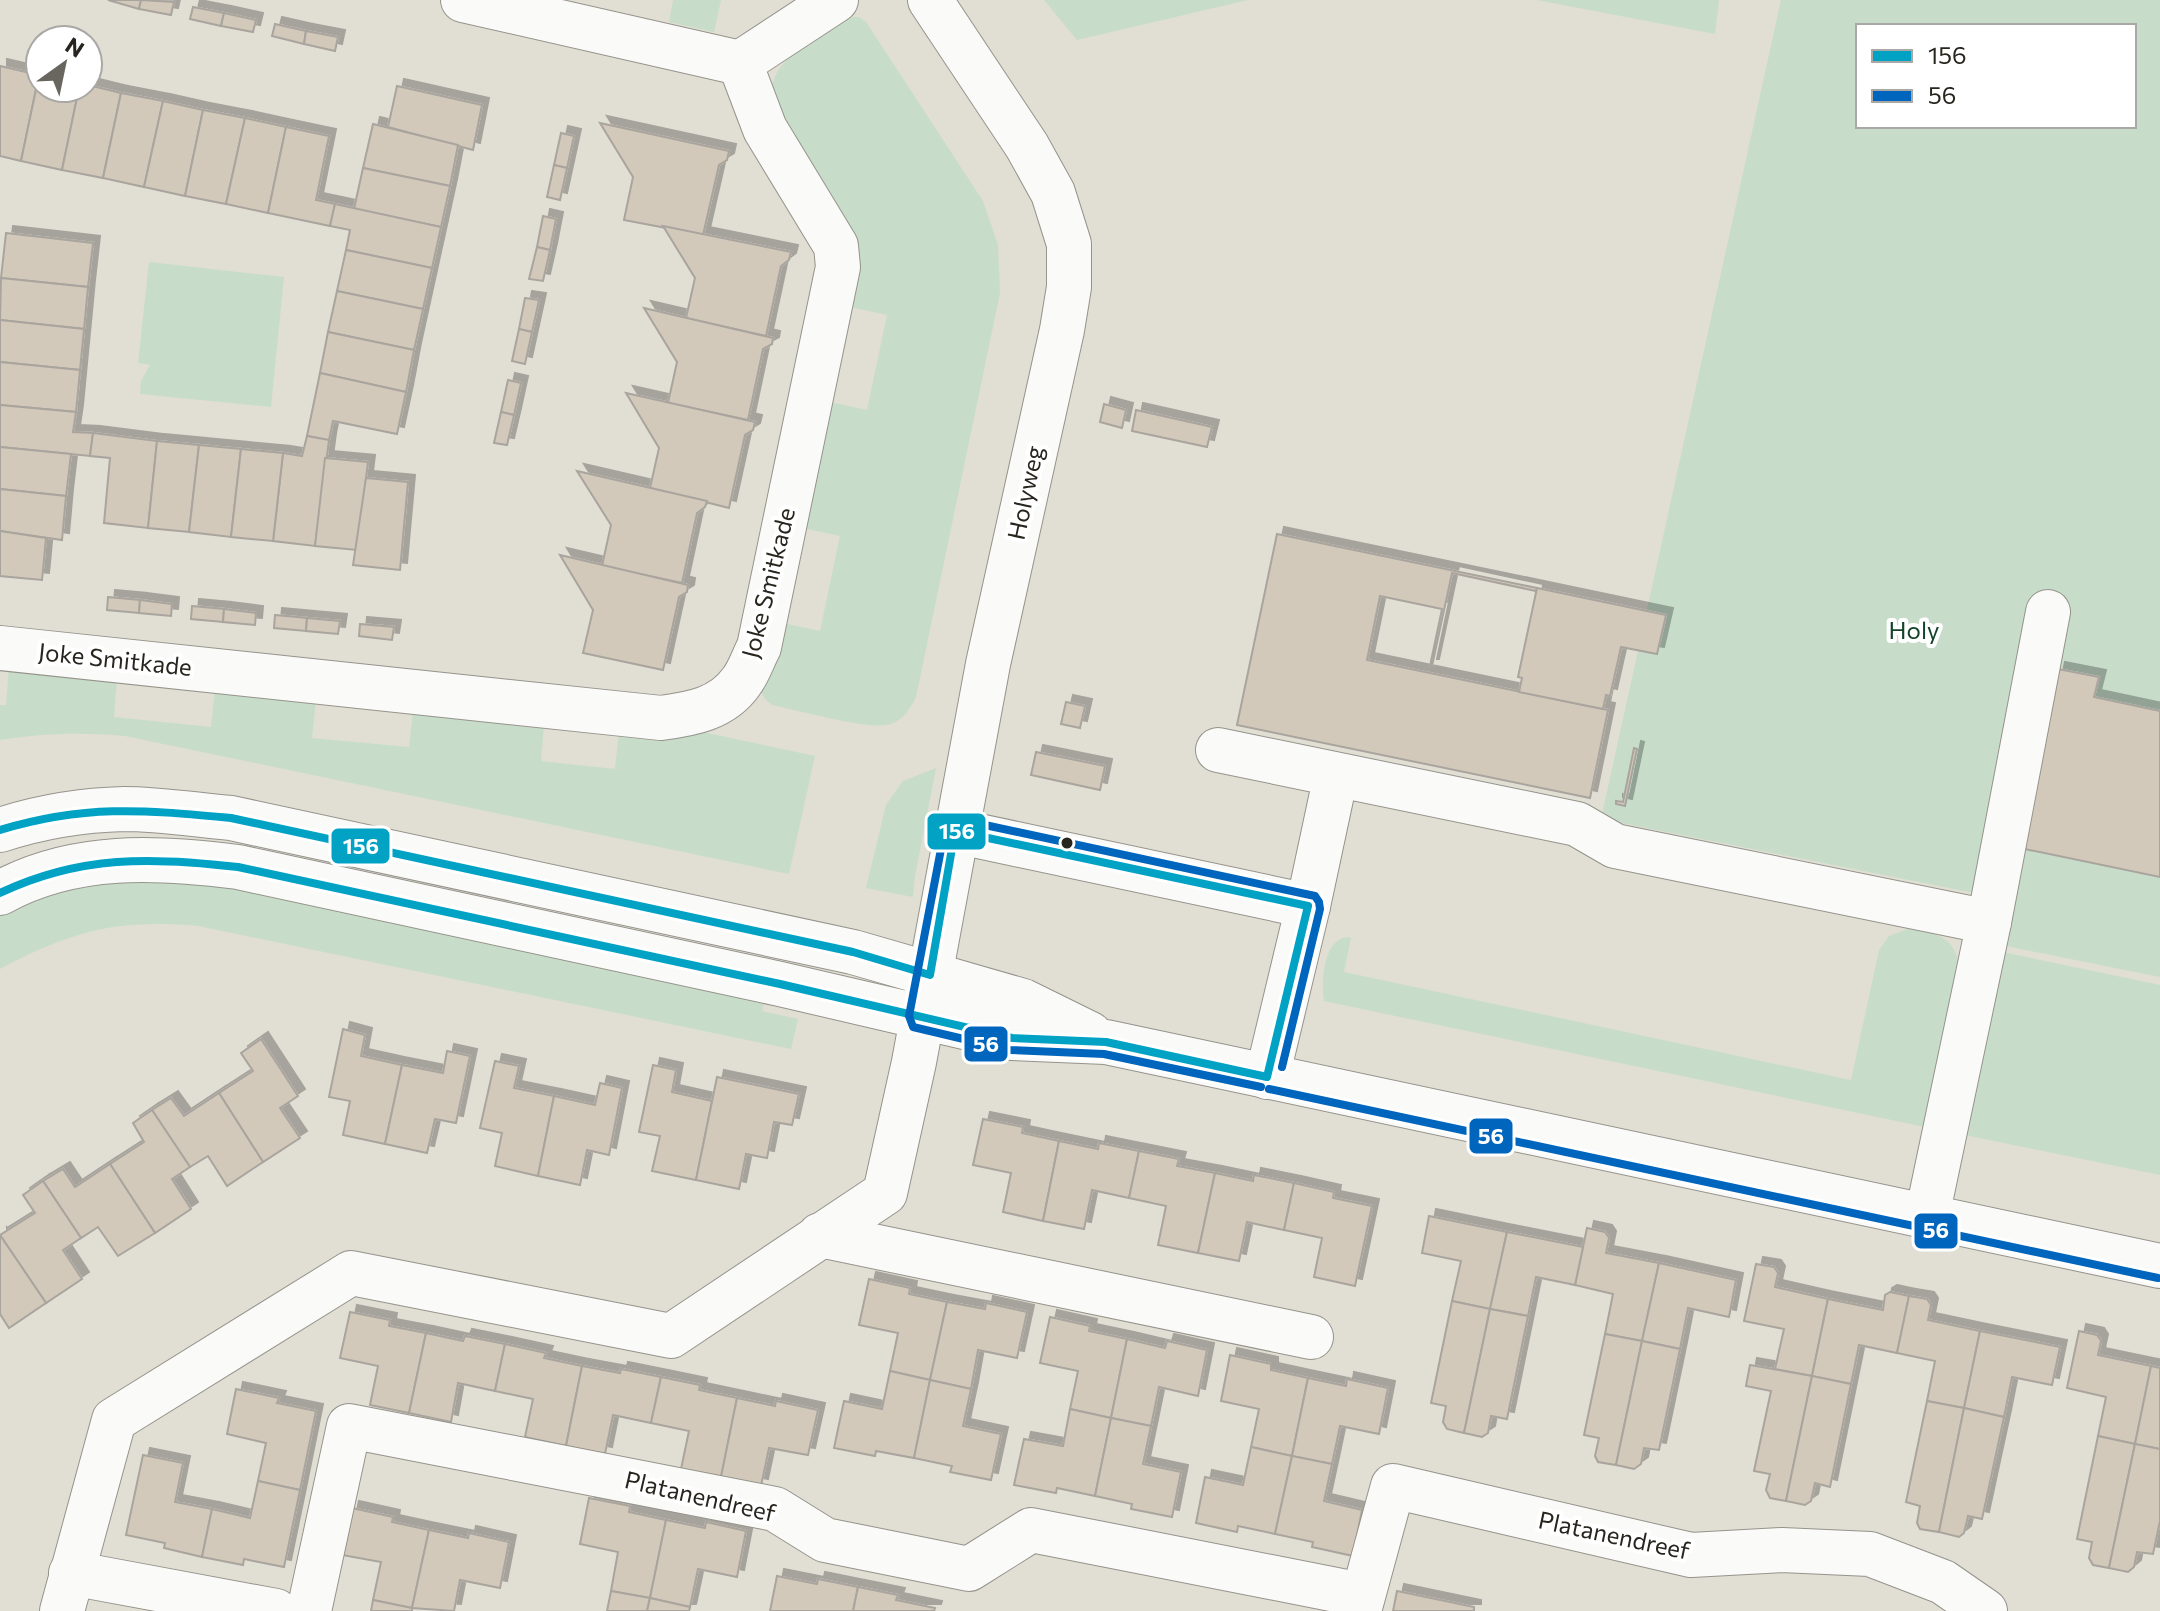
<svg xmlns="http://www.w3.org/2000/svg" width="2160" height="1611" font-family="Commissioner,sans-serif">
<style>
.green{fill:#c7ddca;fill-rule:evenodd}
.building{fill:#d3c9ba;stroke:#a9a59e;stroke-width:2;filter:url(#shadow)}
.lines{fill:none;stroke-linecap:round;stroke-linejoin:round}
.minor-casing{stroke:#95938b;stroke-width:46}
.minor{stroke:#fafaf9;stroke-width:44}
.bus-1-casing{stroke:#fff;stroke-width:14}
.bus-2-casing{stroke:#fff;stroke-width:14}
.bus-1{stroke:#02a2c5;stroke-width:8}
.bus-2{stroke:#0065bd;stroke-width:8}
.bus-dot{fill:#27251e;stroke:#fff;stroke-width:3}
.labels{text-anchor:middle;stroke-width:8;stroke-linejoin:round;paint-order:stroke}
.street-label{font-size:24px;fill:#27251e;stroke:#fff}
.park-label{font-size:24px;fill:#134329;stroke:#fff}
.line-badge{stroke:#fff;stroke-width:3}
.badge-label{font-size:22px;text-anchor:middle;font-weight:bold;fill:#fff}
</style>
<defs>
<filter id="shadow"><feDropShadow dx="7" dy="-7" stdDeviation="0" flood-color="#0004"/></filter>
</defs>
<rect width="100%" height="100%" fill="#e1ded4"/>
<!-- green -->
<g class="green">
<path d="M673 0H721L714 32 669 22Z"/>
<path d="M1044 0H1248L1077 40Z"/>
<path d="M1537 0H1719L1715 34Z"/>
<path d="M1781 0H2160V977L2001 945 1979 894 1601 819ZM1858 26H2134V126H1858Z"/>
<path d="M850 17H859L866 22 983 201 998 245 1000 293 916 697C910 709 904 719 891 724 870 731 797 710 772 705 764 699 761 695 761 685L783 623 820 631 840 536 803 528 830 402 867 410 887 315 850 307 773 107C773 101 771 94 772 88 774 57 826 32 850 17Z"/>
<path d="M149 262 284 277 271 407 140 394 141 381 150 365 138 363Z"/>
<path d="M9 668 117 680 114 717 211 727 215 689 316 700 312 738 409 747 413 711 544 724 541 761 615 769 619 732 698 731 815 756 789 874 125 736C82 732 43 733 0 740V705H6Z"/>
<path d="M936 768 915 876 913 897 866 888 886 805 903 781Z"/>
<path d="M173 876 765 997 762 1011 798 1019 791 1049 198 926C116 919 72 931 0 969V916L34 900 80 885Z"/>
<path d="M1910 928C1932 933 1952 935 1958 960L1925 1127 1324 1001C1321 982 1323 940 1347 937L1351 938 1344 972 1851 1080 1879 950 1889 936Z"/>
<path d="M1998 951 2160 985V1175L1960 1134Z"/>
</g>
<!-- building -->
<g class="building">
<path d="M108 0H141L139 9Z"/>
<path d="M141 0 174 2 171 15 139 9Z"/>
<path d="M193 7 224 13 221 26 190 19Z"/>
<path d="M224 13 256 20 253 32 221 26Z"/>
<path d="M275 24 306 31 304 44 272 36Z"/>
<path d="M306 31 338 37 335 51 304 44Z"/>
<path d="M0 66 39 75 21 161 0 156Z"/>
<path d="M39 75 40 88H79L62 170 21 161Z"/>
<path d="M88 85 121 93 103 178 62 170 79 88H88Z"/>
<path d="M397 86 482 105 473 150 388 127Z"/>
<path d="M121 93 163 101 144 187 103 178Z"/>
<path d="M163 101 203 110 185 196 144 187Z"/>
<path d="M203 110 245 118 226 204 185 196Z"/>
<path d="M245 118 286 127 268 213 226 204Z"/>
<path d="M600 123 729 151 727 160 719 165 703 235 624 220 633 177Z"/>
<path d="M373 124 458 145 450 186 363 168Z"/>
<path d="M286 127 329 136 316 200 335 204 330 226 268 213Z"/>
<path d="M561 133 574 136 567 168 554 165Z"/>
<path d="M554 165 567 168 560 200 547 197Z"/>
<path d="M363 168 450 186 441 227 354 209Z"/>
<path d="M335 204 441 227 432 268 346 250 350 230 330 226Z"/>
<path d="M543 216 556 219 550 250 537 247Z"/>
<path d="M663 226 791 252 789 260 781 266 766 336 686 318 695 278Z"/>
<path d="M6 233 93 243 88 287 1 278Z"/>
<path d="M537 247 550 250 543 281 529 279Z"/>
<path d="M346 250 432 268 423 309 337 291Z"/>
<path d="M1 278 88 287 84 329 0 320Z"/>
<path d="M337 291 423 309 414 350 328 332Z"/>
<path d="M525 298 539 300 532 332 519 329Z"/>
<path d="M644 308 773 338 772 344 763 349 748 420 668 403 677 362Z"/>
<path d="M0 320 84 329 80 370 0 362Z"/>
<path d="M519 329 532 332 525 364 512 361Z"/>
<path d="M328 332 414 350 406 392 320 373Z"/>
<path d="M0 362 80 370 76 412 0 405Z"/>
<path d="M320 373 406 392 397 434 333 421 329 440 307 436Z"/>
<path d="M508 380 521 383 514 415 501 412Z"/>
<path d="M626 393 755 422 753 430 745 435 729 508 650 488 659 448Z"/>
<path d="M1104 404 1126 410 1122 428 1100 422Z"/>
<path d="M0 405 76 412 73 432 93 433 90 456 0 447Z"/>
<path d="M1136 410 1212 427 1207 447 1132 431Z"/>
<path d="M501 412 514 415 507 445 494 443Z"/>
<path d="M93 433 157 441 148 528 104 523 110 458 90 456Z"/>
<path d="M307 436 329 440 315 546 273 541 283 453 302 456Z"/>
<path d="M157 441 199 445 189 532 148 528Z"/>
<path d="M199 445 241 449 231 537 189 532Z"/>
<path d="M0 447 71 454 66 496 0 489Z"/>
<path d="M241 449 283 453 273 541 231 537Z"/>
<path d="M325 458 368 462 357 550 315 546Z"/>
<path d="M577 471 707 501 705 507 697 513 682 583 602 566 611 525Z"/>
<path d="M366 478 408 482 400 570 353 565Z"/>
<path d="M0 489 66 496 62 540 0 531Z"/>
<path d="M0 531 46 538 42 580 0 576Z"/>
<path d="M1277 534 1537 588 1536 591 1452 573 1432 666H1430L1442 609 1380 596 1367 660 1608 710 1590 798 1237 725Z"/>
<path d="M560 555 688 585 687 592 679 597 663 670 583 653 593 610Z"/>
<path d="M1537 588 1666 615 1657 654 1621 647 1610 696 1606 695 1603 709 1519 692 1522 678 1518 677Z"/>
<path d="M108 597 140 600 139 613 107 610Z"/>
<path d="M140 600 172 604 171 616 139 613Z"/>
<path d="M192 606 224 609 223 622 191 619Z"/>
<path d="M224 609 256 613 255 625 223 622Z"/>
<path d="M275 615 307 618 306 631 274 628Z"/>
<path d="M307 618 340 621 338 634 306 631Z"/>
<path d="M360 624 394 627 392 640 359 636Z"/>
<path d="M2058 669 2099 677 2094 697 2160 711V877L2020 848Z"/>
<path d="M1066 702 1085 706 1080 728 1061 724Z"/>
<path d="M1634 748 1637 749 1625 806 1616 804V801L1623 802Z"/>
<path d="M1036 752 1105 766 1100 790 1031 775Z"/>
<path d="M343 1029 365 1035 361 1056 402 1065 385 1144 343 1135 350 1101 329 1097Z"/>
<path d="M261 1039 298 1096 280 1108 300 1138 263 1162 219 1093 253 1071 241 1053Z"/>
<path d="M447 1051 470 1056 456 1123 435 1119 427 1153 385 1144 402 1065 443 1073Z"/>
<path d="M495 1061 519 1066 514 1088 554 1096 538 1176 495 1166 502 1133 480 1128Z"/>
<path d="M653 1065 676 1070 672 1092 712 1101 696 1180 652 1171 660 1136 639 1132Z"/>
<path d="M717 1077 799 1094 792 1125 774 1122 767 1158 746 1154 739 1189 696 1180Z"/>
<path d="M600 1083 622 1088 609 1155 587 1150 580 1185 538 1176 554 1096 595 1105Z"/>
<path d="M219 1093 263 1162 227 1186 208 1156 190 1167 152 1110 171 1098 184 1116Z"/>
<path d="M152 1110 190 1167 172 1179 191 1209 155 1233 110 1164 144 1142 133 1123Z"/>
<path d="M983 1119 1023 1127 1022 1133 1059 1141 1043 1221 1003 1212 1011 1173 973 1165Z"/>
<path d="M1059 1141 1098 1149 1099 1143 1139 1151 1129 1198 1092 1190 1084 1229 1043 1221Z"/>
<path d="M1139 1151 1179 1159 1177 1166 1215 1173 1198 1253 1158 1245 1166 1206 1129 1198Z"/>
<path d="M110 1164 155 1233 118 1256 98 1227 81 1238 43 1181 63 1169 75 1187Z"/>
<path d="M1215 1173 1253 1181 1254 1175 1294 1183 1284 1230 1247 1222 1239 1261 1198 1253Z"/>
<path d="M43 1181 81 1238 63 1250 82 1279 46 1303 0 1235 35 1213 23 1195Z"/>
<path d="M1294 1183 1334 1192 1333 1198 1372 1206 1355 1286 1314 1277 1322 1238 1284 1230Z"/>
<path d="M1429 1216 1507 1232 1490 1309 1452 1301 1461 1261 1422 1253Z"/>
<path d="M1587 1228 1605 1232 1609 1238 1606 1253 1659 1263 1642 1341 1605 1334 1613 1294 1575 1285Z"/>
<path d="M1507 1232 1583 1247 1575 1285 1536 1277 1528 1316 1490 1309Z"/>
<path d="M0 1235 46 1303 9 1328 0 1314Z"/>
<path d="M1659 1263 1736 1280 1729 1317 1688 1308 1680 1349 1642 1341Z"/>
<path d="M1756 1264 1774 1267 1778 1273 1775 1287 1828 1299 1812 1376 1775 1369 1784 1329 1744 1321Z"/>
<path d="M869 1279 910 1288 909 1294 947 1302 930 1380 890 1371 898 1333 859 1325Z"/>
<path d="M1890 1292 1909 1296 1897 1353 1859 1345 1851 1384 1812 1376 1828 1299 1883 1310 1885 1295Z"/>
<path d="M1909 1296 1927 1299 1931 1305 1928 1320 1980 1331 1964 1408 1927 1401 1935 1361 1897 1353Z"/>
<path d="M1452 1301 1490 1309 1464 1433 1447 1429 1443 1422 1446 1406 1431 1403Z"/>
<path d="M947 1302 985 1309 986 1303 1027 1312 1017 1358 978 1350 971 1389 930 1380Z"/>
<path d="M1490 1309 1528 1316 1507 1419 1491 1416 1488 1433 1482 1437 1464 1433Z"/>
<path d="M350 1312 390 1320 389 1326 426 1333 409 1413 370 1405 378 1366 340 1358Z"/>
<path d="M1050 1317 1090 1326 1089 1331 1127 1339 1111 1418 1070 1409 1078 1371 1040 1363Z"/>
<path d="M1980 1331 2060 1347 2052 1385 2012 1377 2004 1417 1964 1408Z"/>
<path d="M2079 1331 2097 1335 2101 1341 2098 1355 2151 1366 2135 1444 2098 1436 2106 1397 2067 1388Z"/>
<path d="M426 1333 463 1341 465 1336 505 1344 495 1391 458 1383 451 1422 409 1413Z"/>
<path d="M1605 1334 1642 1341 1616 1465 1598 1462 1595 1456 1599 1438 1584 1435Z"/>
<path d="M1127 1339 1165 1348 1167 1341 1207 1350 1198 1396 1159 1387 1151 1426 1111 1418Z"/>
<path d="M1642 1341 1680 1349 1659 1450 1644 1448 1641 1464 1634 1469 1616 1465Z"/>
<path d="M505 1344 546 1353 544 1358 582 1366 566 1446 525 1437 533 1399 495 1391Z"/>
<path d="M1230 1355 1271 1364V1370L1308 1378 1292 1456 1251 1447 1259 1409 1221 1401Z"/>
<path d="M1750 1365 1812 1376 1786 1501 1770 1498 1766 1490 1770 1474 1754 1471 1771 1391 1746 1386Z"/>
<path d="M582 1366 620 1373 621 1369 661 1377 651 1423 613 1415 605 1454 566 1446Z"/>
<path d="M2151 1366 2160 1368V1449L2135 1444Z"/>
<path d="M890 1371 930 1380 914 1458 876 1451 875 1456 834 1448 844 1401 882 1409Z"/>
<path d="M1812 1376 1851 1384 1830 1487 1815 1483 1811 1501 1805 1505 1786 1501Z"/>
<path d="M661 1377 700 1385 699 1390 737 1398 721 1477 681 1469 689 1431 651 1423Z"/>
<path d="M1308 1378 1346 1386 1347 1379 1388 1388 1379 1434 1340 1426 1332 1464 1292 1456Z"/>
<path d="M930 1380 971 1389 963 1426 1001 1434 991 1480 950 1472 952 1466 914 1458Z"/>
<path d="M236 1389 279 1398 277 1403 316 1411 300 1490 258 1481 266 1443 227 1434Z"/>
<path d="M737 1398 775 1406 776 1401 818 1410 808 1455 769 1448 761 1486 721 1477Z"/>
<path d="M1927 1401 1964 1408 1939 1532 1920 1529 1917 1523 1920 1506 1906 1502Z"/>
<path d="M1964 1408 2004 1417 1982 1519 1968 1516 1964 1533 1959 1537 1939 1532Z"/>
<path d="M1070 1409 1111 1418 1095 1496 1057 1488 1056 1493 1014 1485 1024 1439 1063 1446Z"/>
<path d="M1111 1418 1151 1426 1143 1464 1181 1472 1172 1517 1131 1509 1132 1504 1095 1496Z"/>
<path d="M2098 1436 2135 1444 2109 1568 2093 1565 2089 1558 2092 1542 2077 1539Z"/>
<path d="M2135 1444 2160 1449V1521L2153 1554 2137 1552 2134 1567 2128 1572 2109 1568Z"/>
<path d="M1251 1447 1292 1456 1275 1534 1238 1526 1237 1532 1196 1523 1205 1477 1243 1485Z"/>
<path d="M143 1455 183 1463 175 1502 212 1509 202 1557 164 1548 165 1543 126 1535Z"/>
<path d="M1292 1456 1332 1464 1324 1501 1362 1510 1353 1556 1312 1547 1313 1542 1275 1534Z"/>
<path d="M258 1481 300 1490 284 1567 244 1559 243 1565 202 1557 212 1509 250 1518Z"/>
<path d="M589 1498 630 1506 629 1512 666 1520 650 1598 611 1591 618 1552 580 1544Z"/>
<path d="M352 1508 393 1517 392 1522 429 1530 412 1608 373 1600 381 1562 342 1555Z"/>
<path d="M666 1520 705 1528 706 1522 746 1531 737 1577 698 1569 690 1607 650 1598Z"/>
<path d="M429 1530 468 1538 469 1533 509 1542 500 1588 460 1580 454 1611 412 1608Z"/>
<path d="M777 1576 817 1584 818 1579 858 1587 853 1611H770Z"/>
<path d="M858 1587 898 1595 896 1600 935 1608 934 1611H853Z"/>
<path d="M611 1591 650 1598 647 1611H607Z"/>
<path d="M1397 1591 1474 1607V1611H1393Z"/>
<path d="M650 1598 690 1607 689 1611H647Z"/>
<path d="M373 1600 412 1608V1611H371Z"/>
</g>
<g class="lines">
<defs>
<g id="minor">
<path d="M463 0 740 63"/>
<path d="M0 648 661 718C691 714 722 709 741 682 749 672 753 658 759 647L838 267 836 246 765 129 740 63 836 0"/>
<path d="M1218 750 1577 824 1615 846 1989 922 1927 1216"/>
<path d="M0 830C40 817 82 810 124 809 159 809 196 815 231 818L853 952 1023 1001 1090 1034"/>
<path d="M955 831 1308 906"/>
<path d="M0 893C74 852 158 857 238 867L780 984 1012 1038 1106 1042 2160 1266"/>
<path d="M1989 922 2048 612"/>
<path d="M1267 1077 1308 906 1336 775"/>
<path d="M820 1235 1311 1337"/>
<path d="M71 1573 276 1611"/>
<path d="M62 1611 114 1420 351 1273 671 1336 885 1193 914 1062 988 664 1062 330 1069 287V244L1053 193 1027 146 930 0"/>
<path d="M309 1611 349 1426 775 1509 825 1540 969 1569 1031 1530 1362 1595"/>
<path d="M1359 1611 1393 1486 1691 1555 1782 1550 1870 1554 1943 1582 1985 1611"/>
</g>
</defs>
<!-- minor casing -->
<use href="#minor" class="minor-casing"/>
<!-- minor -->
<use href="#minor" class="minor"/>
<defs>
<path id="bus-1" d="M0 830C86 804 144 810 231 818L853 952 930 975 955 831 1308 906 1267 1077 1106 1042 1012 1038 780 984 238 867C152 857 80 855 0 893"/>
<g id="bus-2">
<path d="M1261 1087 1104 1054 1010 1050 913 1027 909 1016 946 823 957 819 1315 896 1319 902 1320 909 1282 1067"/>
<path d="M1269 1089 2158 1278"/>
</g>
</defs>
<!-- bus-1 casing -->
<use href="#bus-1" class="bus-1-casing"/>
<!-- bus-2 casing -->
<use href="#bus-2" class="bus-2-casing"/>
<!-- bus-1 -->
<use href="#bus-1" class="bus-1"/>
<!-- bus-2 -->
<use href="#bus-2" class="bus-2"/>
</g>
<!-- markers -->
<circle class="bus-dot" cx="1067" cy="843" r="7"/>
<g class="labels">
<!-- street labels -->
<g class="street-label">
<text transform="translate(1026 493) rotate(-78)" y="8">Holyweg</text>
<text transform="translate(769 583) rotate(-76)" y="8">Joke Smitkade</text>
<text transform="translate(115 660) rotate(6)" y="8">Joke Smitkade</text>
<text transform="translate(700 1497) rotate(13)" y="8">Platanendreef</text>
<text transform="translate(1614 1536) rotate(12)" y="8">Platanendreef</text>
</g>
<!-- park labels -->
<g class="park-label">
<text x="1914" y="639">Holy</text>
</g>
</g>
<g class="line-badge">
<rect x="926" y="812" width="61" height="39" rx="8" fill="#02a2c5"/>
<rect x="330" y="827" width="61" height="38" rx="8" fill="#02a2c5"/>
<rect x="963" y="1025" width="46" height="38" rx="8" fill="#0065bd"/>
<rect x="1468" y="1117" width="46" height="38" rx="8" fill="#0065bd"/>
<rect x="1913" y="1212" width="46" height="38" rx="8" fill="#0065bd"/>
</g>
<g class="badge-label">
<text x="957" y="839">156</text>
<text x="361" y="854">156</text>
<text x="986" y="1052">56</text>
<text x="1491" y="1144">56</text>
<text x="1936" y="1238">56</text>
</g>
<!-- legend -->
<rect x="1856" y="24" width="280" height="104" fill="#ffffff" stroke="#a9a8a5" stroke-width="2"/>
<rect x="1872" y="50" width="40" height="12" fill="#02a2c5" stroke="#a9a8a5" stroke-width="2"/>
<text x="1928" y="64" font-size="24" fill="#27251e">156</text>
<rect x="1872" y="90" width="40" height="12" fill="#0065bd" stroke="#a9a8a5" stroke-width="2"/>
<text x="1928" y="104" font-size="24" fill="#27251e">56</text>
<!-- north arrow -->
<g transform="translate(64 64) rotate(33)"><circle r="38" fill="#ffffff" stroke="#a9a8a5" stroke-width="2"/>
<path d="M0-6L14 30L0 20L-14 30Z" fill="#68665e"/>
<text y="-12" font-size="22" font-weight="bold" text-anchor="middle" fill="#27251e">N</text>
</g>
</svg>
